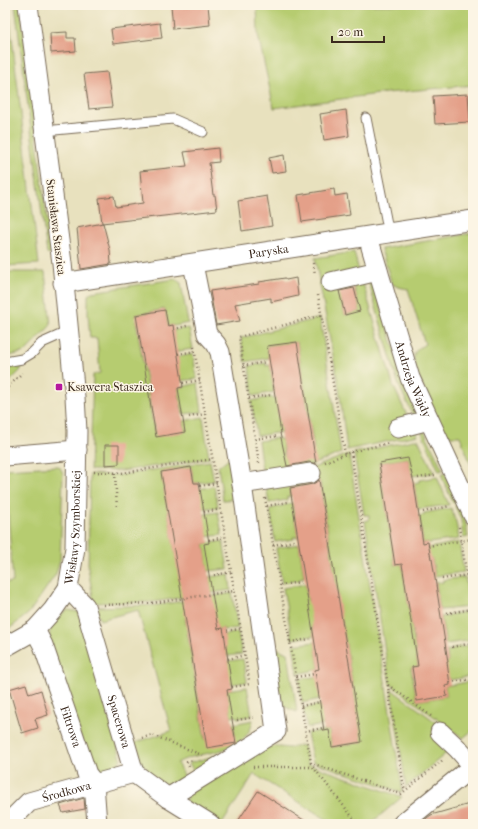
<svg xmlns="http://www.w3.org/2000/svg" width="478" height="829" font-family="'IM FELL French Canon',serif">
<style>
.green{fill:#b6cc70;stroke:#787b47}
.building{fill:#e4a089}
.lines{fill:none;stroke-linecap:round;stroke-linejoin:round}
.service-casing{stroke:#786a56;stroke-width:11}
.minor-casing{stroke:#786a56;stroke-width:21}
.path{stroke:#786a56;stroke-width:2.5;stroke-dasharray:1 3;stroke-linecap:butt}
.service{stroke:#fff;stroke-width:9}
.minor{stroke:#fff;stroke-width:19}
.poi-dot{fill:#b5179e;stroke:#fcf5e5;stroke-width:1.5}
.labels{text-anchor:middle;stroke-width:3;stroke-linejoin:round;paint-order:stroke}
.street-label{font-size:12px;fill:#3b2a1e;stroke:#fcf5e5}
.poi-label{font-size:12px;fill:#3b2a1e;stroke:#fcf5e5;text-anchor:start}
</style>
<rect width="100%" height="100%" fill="#fcf5e5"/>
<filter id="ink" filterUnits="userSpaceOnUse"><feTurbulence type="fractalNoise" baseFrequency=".025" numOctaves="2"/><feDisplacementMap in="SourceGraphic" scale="8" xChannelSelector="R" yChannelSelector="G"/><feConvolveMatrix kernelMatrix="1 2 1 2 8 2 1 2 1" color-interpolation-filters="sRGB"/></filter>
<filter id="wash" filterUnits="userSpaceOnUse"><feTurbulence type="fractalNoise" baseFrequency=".012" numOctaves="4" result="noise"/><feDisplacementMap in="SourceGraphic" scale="16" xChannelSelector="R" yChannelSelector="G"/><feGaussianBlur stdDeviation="0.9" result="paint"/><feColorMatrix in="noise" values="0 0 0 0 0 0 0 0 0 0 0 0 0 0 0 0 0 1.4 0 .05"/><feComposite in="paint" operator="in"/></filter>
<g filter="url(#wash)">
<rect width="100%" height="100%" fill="#e8e1be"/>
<!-- green -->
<g class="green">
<path d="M5 5H8L39 264 5 266Z"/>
<path d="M15 5H20L51 253 47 254Z"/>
<path d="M257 5H473V85L386 93 274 108 258 35Z"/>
<path d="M473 233V470L460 436H451L444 433C438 420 411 367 414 355 416 349 421 347 425 344L408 289 398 287 392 284 381 249Z"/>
<path d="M354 252 359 272 337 285 345 315 360 311 353 282 362 280 393 385 409 420 415 429 418 435 347 450 339 388 315 258Z"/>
<path d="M5 272H45L51 325 25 352 5 357Z"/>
<path d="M175 279 181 283 188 323 174 326 173 325 168 326 165 309 135 315 155 436 185 432 184 421 203 417 209 458 122 471 90 470 93 375 100 373 97 338H90L88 314V295L92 292Z"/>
<path d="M368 280 373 283 416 414 414 417 398 383Z"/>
<path d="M320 318 341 453 309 466 263 476 258 441 278 438V439H282L284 455 314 449 297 342 267 346 269 358 245 362 241 338Z"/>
<path d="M189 328 193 349 172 352 174 330Z"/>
<path d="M193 354 197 379 177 381 173 359 178 358V357Z"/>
<path d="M266 363V366L270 365 274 392 253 396 249 366Z"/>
<path d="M23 364 20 371 5 386V366Z"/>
<path d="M198 383 202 412 183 414 178 388Z"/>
<path d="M271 397 272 398H276L281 432 257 436 251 401Z"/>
<path d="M420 428H423L443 470 439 471Z"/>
<path d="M418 439 434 473 412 476 408 458 379 463 395 565 402 564 418 666 411 668 417 701 447 696 445 686 473 681V730L463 738 390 684 365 521 369 520V515H364L354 453Z"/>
<path d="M349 454 402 788V791L401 792 313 762 307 733 329 730 332 747 362 742 342 621 312 626 314 636 292 639 283 588 305 584 308 601 338 596 320 482 290 487 291 496 287 497V500L269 503 266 486Z"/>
<path d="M230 457 239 499 223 500 218 467Z"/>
<path d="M210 461 214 481 194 483 191 467 161 472 182 593 211 589 209 577 229 574 231 590 153 602 94 603 88 568 90 474 122 475Z"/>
<path d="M59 466 63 473 60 560 56 574 29 613 13 626 5 630V583L13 582 5 469Z"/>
<path d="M445 473 457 501 453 503 441 475Z"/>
<path d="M437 477 449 505 418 509 414 483 419 482V480Z"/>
<path d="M214 486 218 507 199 509 195 490Z"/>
<path d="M292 503 298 537H293L294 539 275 542 270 509Z"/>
<path d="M459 505 465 518 468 537 463 538 461 520 455 506Z"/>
<path d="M451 508 456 522 459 539 429 543 428 542 423 543 419 516 424 515V513Z"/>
<path d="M218 512 222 535 203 537 200 516H205V514Z"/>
<path d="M223 541 228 569 208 571 204 544Z"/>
<path d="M459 542 464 572 435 576 432 559 425 560 429 548Z"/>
<path d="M299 544 304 577 300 578V580L282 583 276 548Z"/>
<path d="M465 577 470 607 440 610 436 583 443 582V580Z"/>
<path d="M232 593 238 628 223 630V628L218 629 185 618 205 740 235 735 233 724 253 720C245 758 203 748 177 763L186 779C154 796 144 767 131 744L171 731 138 610 100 620 95 607 158 605Z"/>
<path d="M68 610 79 612 121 758C117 770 112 773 100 776L92 771 49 643C50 626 51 618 68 610Z"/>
<path d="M471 611 473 626V640L446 644 441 617 448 616V615Z"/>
<path d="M238 632 242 654 228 656 219 636Z"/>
<path d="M315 642 319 669 298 674 293 645Z"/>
<path d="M473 645V676L450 680V678L444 679 441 663 448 662 447 651 453 650V648Z"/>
<path d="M272 647 288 653 297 712 281 705Z"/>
<path d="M243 659 247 682 232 684 231 682 226 683 228 661Z"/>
<path d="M320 676 324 698 302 703 299 679Z"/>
<path d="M247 687 252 716 237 718V716L231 717 227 690Z"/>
<path d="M391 689 456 737 451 749 406 787Z"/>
<path d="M325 704 323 725 307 728 303 708Z"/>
<path d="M304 745 308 764 402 797 370 824H334L254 774 222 824 187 804 186 799 189 789 268 746 290 748Z"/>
<path d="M234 751 195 773 189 763Z"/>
</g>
<g id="blocks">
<!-- building -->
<g class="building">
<path d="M171 5H208L210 25 173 29Z"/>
<path d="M160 23 162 38 113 44 111 29Z"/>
<path d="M67 32V38H75L76 51 51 53 50 33Z"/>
<path d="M107 72 112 107 89 109 84 74Z"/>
<path d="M468 94 470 122 435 124 433 96Z"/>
<path d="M346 110 349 136 324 140 320 114Z"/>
<path d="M218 148 219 162 209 163 213 195H215L217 210 102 223 99 198 114 196 116 207 143 203 140 171 187 166 184 152Z"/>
<path d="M284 155 286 171 272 173 269 158Z"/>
<path d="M334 189 335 196 347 194 350 215 302 222 298 195Z"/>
<path d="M267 196 272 226 242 231 238 201Z"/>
<path d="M103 223 110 250 111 264 81 269 77 228Z"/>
<path d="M285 278 286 280 296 278 298 296 271 302V298L235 304 240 321 216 325 210 291 259 284V282Z"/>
<path d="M354 288 360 311 345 315 339 291Z"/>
<path d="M165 310 168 326 173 325 181 374 183 387 178 388 185 432 156 437 136 315Z"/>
<path d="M297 342 316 464 309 462 287 466 280 433H281L267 346Z"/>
<path d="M105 445H119V464L105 465Z"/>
<path d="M408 458 414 483 423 543 428 542 431 559H432L448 662H447L450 685 445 686 447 696 417 701 412 667 418 666 402 564 395 565 379 463Z"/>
<path d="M191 467 194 483H199L204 512 209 543 204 544 218 629 223 628 225 639 232 689 227 690 236 743 207 748 161 472Z"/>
<path d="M319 480 362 742 332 747 329 730 324 731 315 670 319 669 290 488 313 484Z"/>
<path d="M26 684 29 694 41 690 48 715 35 719 38 728 22 733 9 689Z"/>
<path d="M258 791 310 824H236Z"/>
<path d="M84 798 85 809 63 813 60 805Z"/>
<path d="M473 803V824H419L431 815Z"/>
</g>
</g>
</g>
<g filter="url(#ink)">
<use href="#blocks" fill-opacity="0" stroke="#786a56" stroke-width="1"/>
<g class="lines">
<defs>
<g id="service">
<path d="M366 118 389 234"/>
<path d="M44 131 173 119 203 132"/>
<path d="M5 362 22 359 32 353 42 343 69 331"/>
</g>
<g id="minor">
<path id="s1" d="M369 237 371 247 410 378 473 515"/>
<path d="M331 282 378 271"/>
<path id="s2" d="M63 283 473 220"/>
<path d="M398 428 429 420"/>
<path d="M5 456 77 450"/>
<path d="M242 484 311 473"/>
<path id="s3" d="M68 588 85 606 134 773 168 798 210 824"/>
<path id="s4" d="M35 630 43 645 87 774 94 783 97 824"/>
<path id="s5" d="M5 647 35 630 53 610 68 588 75 548 77 431 75 397 62 263 28 5"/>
<path d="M440 732 457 748 473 766"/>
<path d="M168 798 276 731 242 484 220 352 216 344 207 334 193 264"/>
<path id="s6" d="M7 824 29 802 134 773"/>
<path d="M402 824 473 766"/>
</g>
</defs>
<!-- service casing -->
<use href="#service" class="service-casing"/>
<!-- minor casing -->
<use href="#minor" class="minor-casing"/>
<!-- path -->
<g class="path">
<path d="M313 263 315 274"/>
<path d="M318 295 345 454"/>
<path d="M174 329 187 326"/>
<path d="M194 347 249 680"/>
<path d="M178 354 195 351"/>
<path d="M243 366 266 362"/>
<path d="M183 383 200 380"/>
<path d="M5 390 22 373"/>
<path d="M249 398 271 395"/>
<path d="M189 417 205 414"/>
<path d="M255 439 278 436"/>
<path d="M351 452 404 788 406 790"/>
<path d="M325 462 351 452 389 443"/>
<path d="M259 463 239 337 322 315"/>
<path d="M94 472 122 473 213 459"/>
<path d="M115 473 117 509"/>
<path d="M418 478 435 475"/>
<path d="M200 486 217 483"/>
<path d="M265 498 311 763 401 794 444 759"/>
<path d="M267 506 288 502"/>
<path d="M204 512 221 509"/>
<path d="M423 512 450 506"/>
<path d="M459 527 473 614"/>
<path d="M209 540 225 537"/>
<path d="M273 545 294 541"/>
<path d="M428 546 473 539"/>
<path d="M214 575 231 572"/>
<path d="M442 579 473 574"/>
<path d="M280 585 301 582"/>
<path d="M104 605 152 603 234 591"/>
<path d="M447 613 473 609"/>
<path d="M223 631 241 629"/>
<path d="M290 642 310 639"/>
<path d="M452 647 473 643"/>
<path d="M228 659 245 655"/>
<path d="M296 677 315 674"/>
<path d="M450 682 473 679"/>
<path d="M388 685 431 716"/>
<path d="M232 687 250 684"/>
<path d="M301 706 320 702"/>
<path d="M237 720 255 717"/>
<path d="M305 731 324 728"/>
<path d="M142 738 152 735 202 755"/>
<path d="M189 766 187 762 193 760"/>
<path d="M253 767H313"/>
<path d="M313 767 358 824"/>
</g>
<!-- service -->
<use href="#service" class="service"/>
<!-- minor -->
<use href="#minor" class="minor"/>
</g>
</g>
<!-- markers -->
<rect class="poi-dot" x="55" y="383" width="8" height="8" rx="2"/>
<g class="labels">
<!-- street labels -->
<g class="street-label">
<text transform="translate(56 227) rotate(83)" y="4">Stanisława Staszica</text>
<text dy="4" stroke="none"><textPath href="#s2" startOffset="208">Paryska</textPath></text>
<text dy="4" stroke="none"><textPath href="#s1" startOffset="149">Andrzeja Wajdy</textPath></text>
<text dy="4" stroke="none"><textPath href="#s5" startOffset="149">Wisławy Szymborskiej</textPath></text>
<text dy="4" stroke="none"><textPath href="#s3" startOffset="145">Spacerowa</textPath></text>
<text dy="4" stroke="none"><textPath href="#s4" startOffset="103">Filtrowa</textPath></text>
<text dy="4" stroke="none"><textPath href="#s6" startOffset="70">Środkowa</textPath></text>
</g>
<!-- poi labels -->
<g class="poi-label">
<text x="67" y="391">Ksawera Staszica</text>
</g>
</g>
<!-- margin -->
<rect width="478" height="829" fill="none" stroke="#fcf5e5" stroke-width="20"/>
<!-- scale -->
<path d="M332 36v6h52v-6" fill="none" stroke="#3b2a1e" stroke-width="2"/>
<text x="338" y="36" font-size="12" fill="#3b2a1e" stroke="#fcf5e5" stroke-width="3" paint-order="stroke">20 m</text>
</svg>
